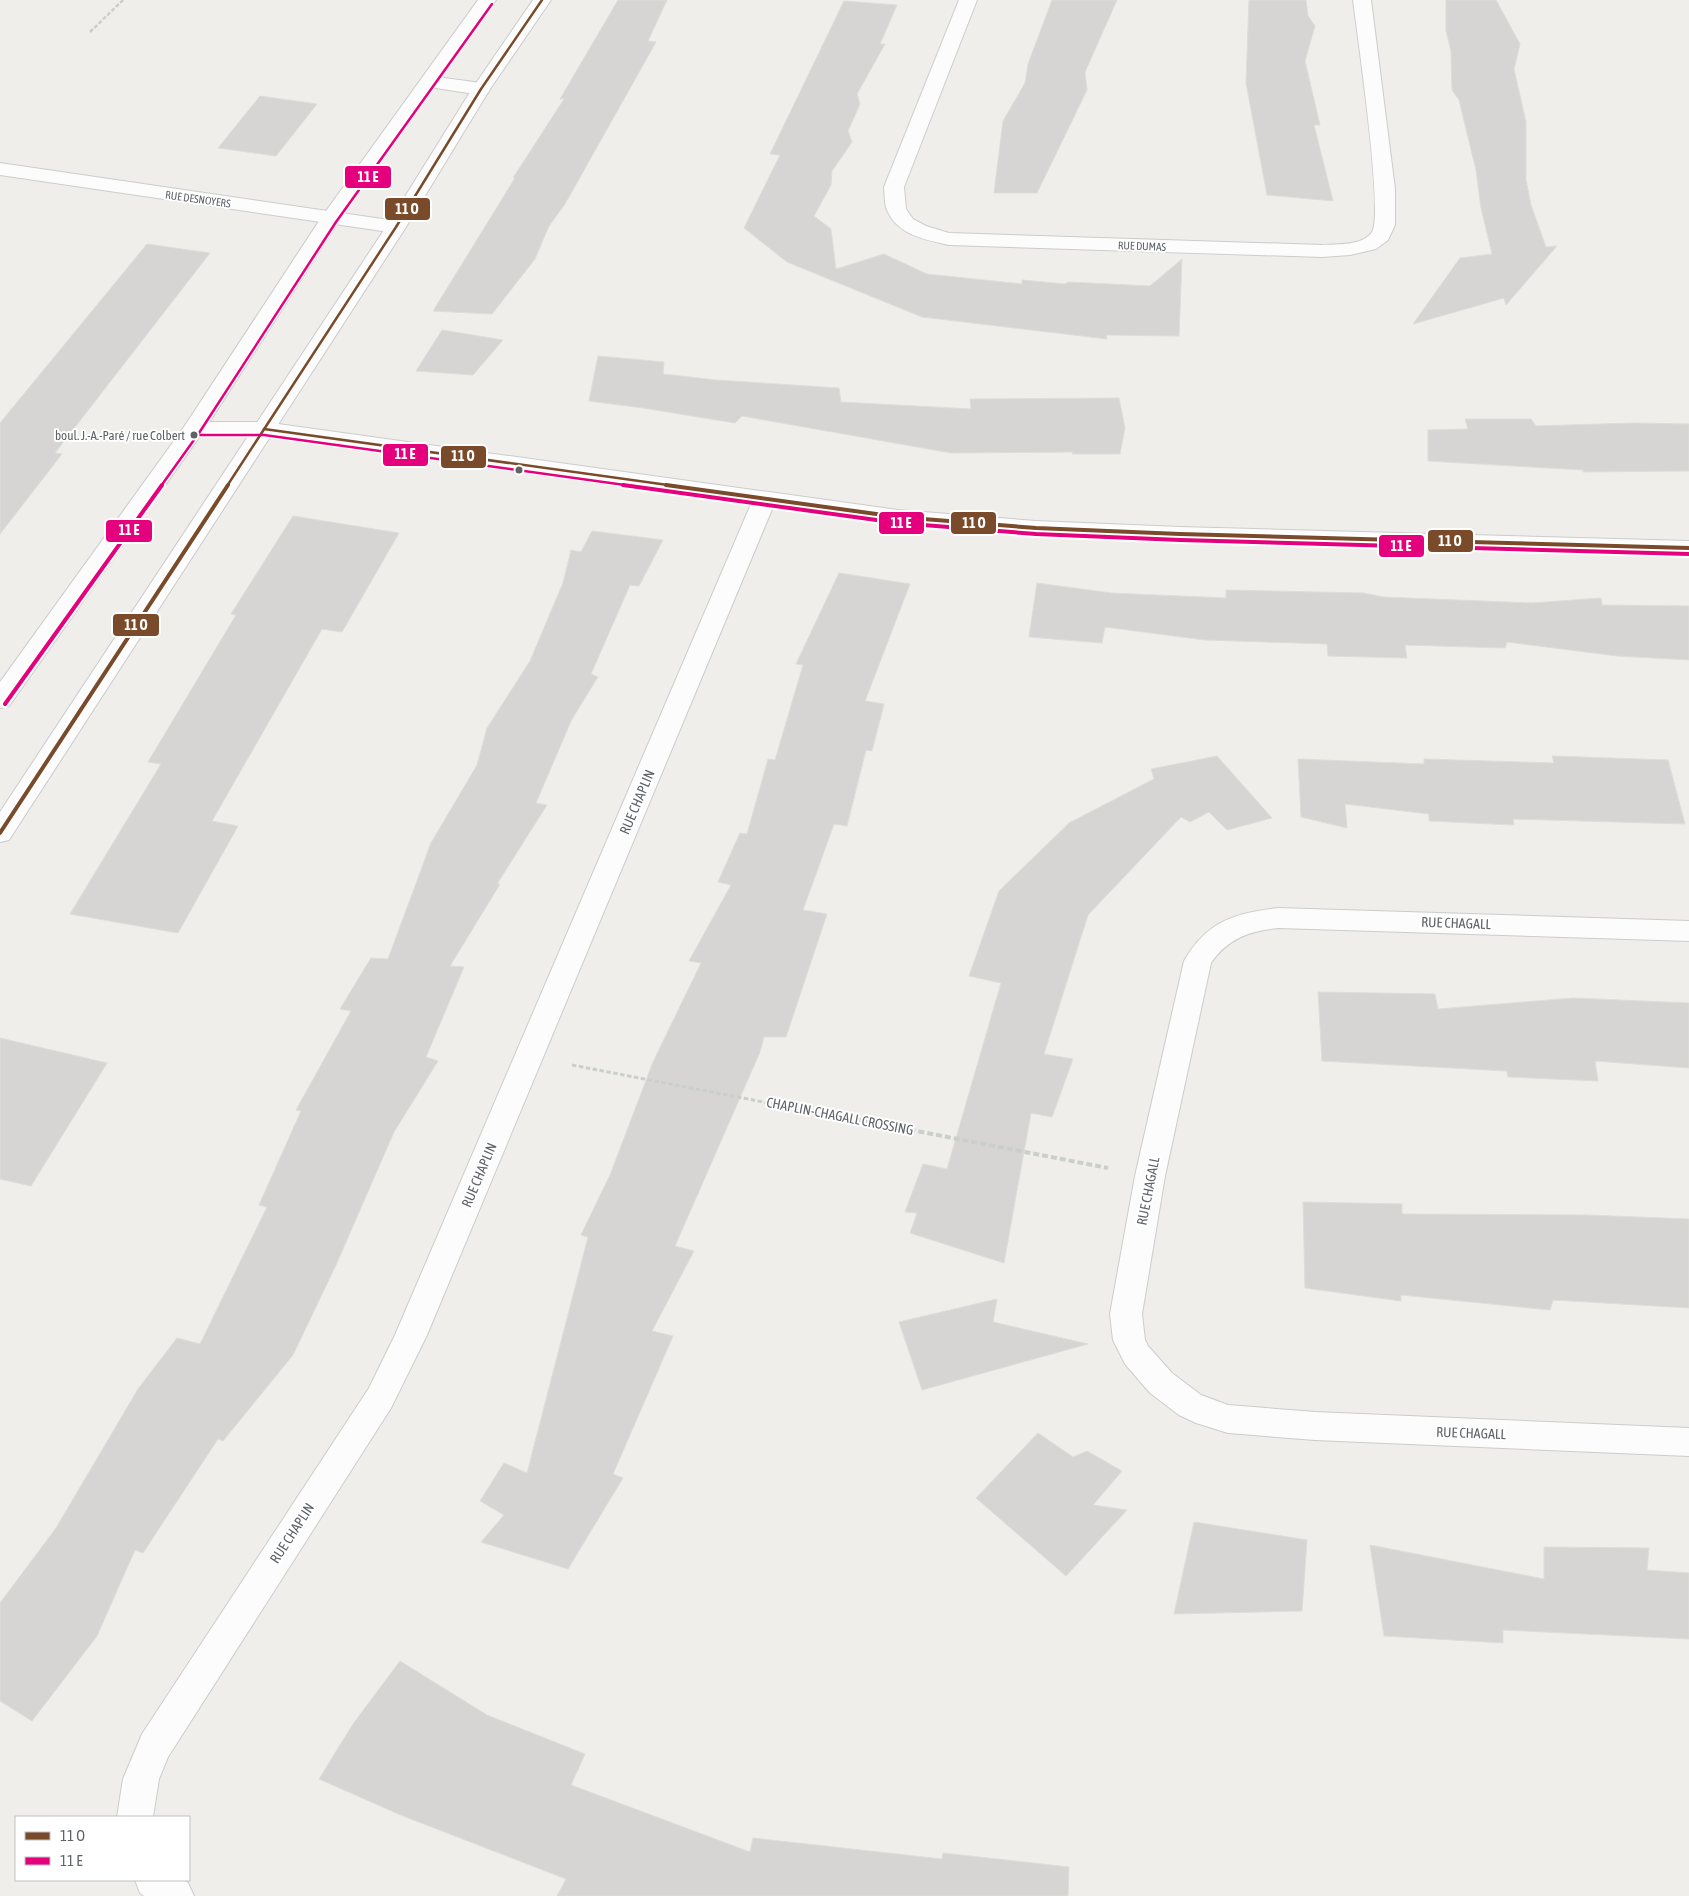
<svg xmlns="http://www.w3.org/2000/svg" width="1689" height="1896" font-family="'Asap Condensed',sans-serif">
<style>
.building{fill:#d6d5d3;stroke:#deddd9}
.lines{fill:none;stroke-linecap:round;stroke-linejoin:round}
.lane-casing{stroke:#cbcccc;stroke-width:2}
.street-casing{stroke:#cbcccc;stroke-width:2}
.secondary-casing{stroke:#cacacb;stroke-width:2}
.path-far2{stroke:#cacfcc;stroke-width:2.5;stroke-dasharray:4 2;stroke-linecap:butt}
.path-far1{stroke:#cacfcc;stroke-width:3;stroke-dasharray:4.5 2.5;stroke-linecap:butt}
.path{stroke:#cacfcc;stroke-width:4;stroke-dasharray:6 3;stroke-linecap:butt}
.lane{fill:#fdfcfc;fill-rule:evenodd}
.street{fill:#fdfcfc;fill-rule:evenodd}
.secondary{fill:#fdfcfc;fill-rule:evenodd}
.bus-1-far1-casing{stroke:#fff;stroke-width:5}
.bus-1-casing{stroke:#fff;stroke-width:8}
.bus-2-far1-casing{stroke:#fff;stroke-width:5}
.bus-2-casing{stroke:#fff;stroke-width:8}
.bus-1-far1{stroke:#7a4b2a;stroke-width:2.5}
.bus-1{stroke:#7a4b2a;stroke-width:4}
.bus-2-far1{stroke:#e5007d;stroke-width:2.5}
.bus-2{stroke:#e5007d;stroke-width:4}
.bus-dot{fill:#5f6368;stroke:#fff;stroke-width:2}
.labels{text-anchor:middle;stroke-width:4;stroke-linejoin:round;paint-order:stroke}
.far-street-label{font-size:11px;fill:#5f6368;stroke:#fff}
.bus-label{font-size:13px;fill:#5f6368;stroke:#fff;text-anchor:end}
.street-label{font-size:14px;fill:#5f6368;stroke:#fff}
.line-badge{stroke:#fff;stroke-width:2}
.badge-label{font-size:14px;text-anchor:middle;font-weight:bold;fill:#fff}
</style>
<rect width="100%" height="100%" fill="#efeeea"/>
<!-- building -->
<g class="building">
<path d="M618 0H667L648 41 656 42 565 204 549 226 535 259 492 314 433 311 515 178H513L564 99H560Z"/>
<path d="M1052 0H1117L1085 72 1087 90 1037 193H994L1003 121 1025 83 1028 64Z"/>
<path d="M1249 0H1306L1308 16 1315 26 1305 61 1320 125H1314L1333 201 1267 195 1246 83Z"/>
<path d="M1446 0H1496L1520 44 1514 69 1526 122V180L1531 205 1546 247 1557 246 1506 305 1504 298 1413 324 1460 258 1492 254 1481 208 1476 170 1459 100 1452 90 1451 51 1446 31Z"/>
<path d="M844 1 897 5 880 44H885L857 94 860 104 848 131 852 142 832 171 831 185 814 216 831 229 836 269 884 254 927 274 1022 284V280L1065 284 1069 282 1150 286 1182 259 1179 336 1106 335 1107 339 922 317 787 262 744 228 780 155 770 154Z"/>
<path d="M260 96 317 104 276 156 218 148Z"/>
<path d="M147 244 210 253 55 453 62 454 0 534V423Z"/>
<path d="M442 330 503 340 473 375 416 371Z"/>
<path d="M598 356 664 362 663 374 716 380 839 388 841 402 971 409 970 399 1119 398 1125 428 1120 454H1072L1073 452 951 453 742 416 735 423 643 408 589 401Z"/>
<path d="M1465 419H1531L1536 426 1634 423 1689 424V471L1583 472V470L1428 461V430L1468 429Z"/>
<path d="M293 516 399 533 342 632 322 629 212 821 238 826 178 933 70 914 161 764 148 762 236 615 231 614Z"/>
<path d="M592 531 663 540 639 586 630 585 591 674 598 677 572 719 536 803 547 805 497 884H500L450 966 464 967 426 1057 438 1061 394 1132 336 1265 293 1355 223 1441 218 1439 143 1553 135 1550 97 1636 32 1721 0 1701V1603L56 1528 138 1389 177 1338 200 1344 267 1207 259 1205 301 1111 296 1110 351 1011 340 1009 371 958 388 959 431 843 477 765 487 728 530 661 563 583 571 550 581 552Z"/>
<path d="M839 573 910 584 865 701 884 704 872 751 866 750 847 826 834 824 803 910 827 914 786 1037H764L760 1052 675 1246 694 1251 652 1331 673 1336 613 1474 623 1478 568 1569 481 1542 504 1515 480 1501 504 1463 527 1473 588 1237 581 1235 610 1175 653 1062 701 963 689 961 731 885 718 882 740 833 747 834 768 759 775 760 803 665 796 664Z"/>
<path d="M1037 583 1111 593 1226 598V590L1364 593 1383 597 1532 603 1601 598 1602 605 1689 606V660L1617 656 1507 642 1505 648 1405 645 1407 658 1328 656 1327 644 1205 640 1105 627 1102 643 1029 637Z"/>
<path d="M1217 756 1272 818 1227 830 1209 812 1190 822 1181 817 1088 915 1044 1054 1073 1059 1052 1117 1031 1113 1004 1263 910 1233 917 1213 905 1212 923 1164 947 1169 1001 983 969 976 999 891 1069 823 1154 779 1151 769Z"/>
<path d="M1552 756 1668 760 1685 824 1513 819 1514 825 1429 821V814L1345 804 1347 828 1301 817 1298 759 1424 764V759L1554 763Z"/>
<path d="M1318 992 1435 994 1438 1009 1573 998 1689 1003V1068L1595 1061 1598 1081 1508 1077 1507 1071 1322 1061Z"/>
<path d="M0 1038 107 1063 31 1186 0 1179Z"/>
<path d="M1303 1202 1402 1204V1214L1587 1215 1689 1219V1308L1553 1300 1550 1310 1401 1295V1301L1305 1288Z"/>
<path d="M997 1299 993 1322 1088 1344 922 1390 899 1322Z"/>
<path d="M1038 1433 1073 1457 1087 1451 1122 1471 1093 1505 1127 1510 1066 1576 976 1498Z"/>
<path d="M1194 1522 1307 1540 1302 1611 1174 1614Z"/>
<path d="M1370 1545 1544 1579V1547L1649 1548 1647 1570 1689 1573V1639L1503 1630V1643L1384 1636Z"/>
<path d="M400 1661 487 1715 585 1754 571 1785 750 1852 753 1838 942 1859 943 1853 1069 1867 1068 1896H557L566 1879 403 1816 319 1779 353 1724Z"/>
</g>
<g class="lines">
<defs>
<path id="lane" d="M430 76 481 83 488 85 490 89 488 93 481 95 423 86 421 82 423 78Z"/>
<g id="street">
<path d="M959 0H977L904 187 906 209 913 219 926 226 949 233 1322 245C1337 244 1363 246 1372 232 1384 214 1357 33 1353 0H1371L1395 189V225L1388 240 1376 249 1350 255 1322 257 949 245C926 240 897 235 887 210 884 203 885 195 884 187Z"/>
<path d="M0 163 396 221 403 223 406 227 403 231 396 233 0 175Z"/>
<path d="M194 422H264L898 510 1036 521 1180 527 1689 541V555L1180 541 1036 535 898 524 773 507 427 1335 391 1408 168 1757 159 1779 153 1817H117L123 1779 142 1734 369 1388 395 1335 751 504 264 436H194L186 434 183 429 186 424Z"/>
<path d="M1278 908 1689 921V941L1278 928C1250 931 1228 938 1211 963L1165 1176 1142 1314 1145 1340 1148 1346 1172 1373 1201 1395 1228 1405 1315 1412 1689 1428V1456L1315 1440 1228 1433 1196 1423 1179 1415 1150 1393 1125 1364 1113 1340 1110 1314 1135 1176 1184 961C1207 921 1235 913 1278 908Z"/>
<path d="M135 1880H184L188 1883 194 1896H144L140 1893Z"/>
</g>
<g id="secondary">
<path d="M478 0H496L340 219 205 429 9 706 0 708V682L184 427 321 218Z"/>
<path d="M533 0H551L490 89 406 227 9 840 0 842V812L386 227 472 89Z"/>
</g>
</defs>
<!-- lane casing -->
<use href="#lane" class="lane-casing"/>
<!-- street casing -->
<use href="#street" class="street-casing"/>
<!-- secondary casing -->
<use href="#secondary" class="secondary-casing"/>
<!-- path-far2 -->
<path class="path-far2" d="M90 32 123 0"/>
<!-- path-far1 -->
<path class="path-far1" d="M572 1065 784 1106"/>
<!-- path -->
<path class="path" d="M777 1104 1108 1168"/>
<!-- lane -->
<use href="#lane" class="lane"/>
<!-- street -->
<use href="#street" class="street"/>
<!-- secondary -->
<use href="#secondary" class="secondary"/>
<defs>
<g id="bus-1-far1">
<path d="M264 429 675 486"/>
<path d="M227 486 396 227 481 89 542 0"/>
</g>
<g id="bus-1">
<path d="M666 485 898 517 1036 528 1180 534 1689 548"/>
<path d="M0 833 228 485"/>
</g>
<g id="bus-2-far1">
<path d="M194 435H264L632 486"/>
<path d="M161 486 199 433 336 222 492 4"/>
</g>
<g id="bus-2">
<path d="M623 485 898 523 1036 534 1180 540 1689 554"/>
<path d="M5 704 162 485"/>
</g>
</defs>
<!-- bus-1-far1 casing -->
<use href="#bus-1-far1" class="bus-1-far1-casing"/>
<!-- bus-1 casing -->
<use href="#bus-1" class="bus-1-casing"/>
<!-- bus-2-far1 casing -->
<use href="#bus-2-far1" class="bus-2-far1-casing"/>
<!-- bus-2 casing -->
<use href="#bus-2" class="bus-2-casing"/>
<!-- bus-1-far1 -->
<use href="#bus-1-far1" class="bus-1-far1"/>
<!-- bus-1 -->
<use href="#bus-1" class="bus-1"/>
<!-- bus-2-far1 -->
<use href="#bus-2-far1" class="bus-2-far1"/>
<!-- bus-2 -->
<use href="#bus-2" class="bus-2"/>
</g>
<!-- markers -->
<g class="bus-dot">
<circle cx="194" cy="435" r="4.5"/>
<circle cx="519" cy="470" r="4.5"/>
</g>
<g class="labels">
<!-- far-street labels -->
<g class="far-street-label">
<text transform="translate(198 199) rotate(8)" y="4">RUE DESNOYERS</text>
<text transform="translate(1142 246) rotate(2)" y="4">RUE DUMAS</text>
</g>
<!-- bus labels -->
<g class="bus-label">
<text x="185" y="440">boul. J.-A.-Paré / rue Colbert</text>
</g>
<!-- street labels -->
<g class="street-label">
<text transform="translate(637 802) rotate(-67)" y="5">RUE CHAPLIN</text>
<text transform="translate(1456 923) rotate(2)" y="5">RUE CHAGALL</text>
<text transform="translate(840 1116) rotate(11)" y="5">CHAPLIN-CHAGALL CROSSING</text>
<text transform="translate(479 1175) rotate(-67)" y="5">RUE CHAPLIN</text>
<text transform="translate(1148 1191) rotate(-79)" y="5">RUE CHAGALL</text>
<text transform="translate(1471 1433) rotate(2)" y="5">RUE CHAGALL</text>
<text transform="translate(292 1533) rotate(-57)" y="5">RUE CHAPLIN</text>
</g>
</g>
<g class="line-badge">
<rect x="344" y="165" width="48" height="24" rx="5" fill="#e5007d"/>
<rect x="384" y="197" width="47" height="24" rx="5" fill="#7a4b2a"/>
<rect x="382" y="443" width="47" height="24" rx="5" fill="#e5007d"/>
<rect x="440" y="445" width="47" height="24" rx="5" fill="#7a4b2a"/>
<rect x="950" y="511" width="47" height="24" rx="5" fill="#7a4b2a"/>
<rect x="878" y="511" width="47" height="24" rx="5" fill="#e5007d"/>
<rect x="105" y="519" width="48" height="24" rx="5" fill="#e5007d"/>
<rect x="1427" y="529" width="47" height="24" rx="5" fill="#7a4b2a"/>
<rect x="1378" y="534" width="47" height="24" rx="5" fill="#e5007d"/>
<rect x="112" y="613" width="48" height="24" rx="5" fill="#7a4b2a"/>
</g>
<g class="badge-label">
<text x="368" y="182">11 E</text>
<text x="407" y="214">11 O</text>
<text x="405" y="459">11 E</text>
<text x="463" y="461">11 O</text>
<text x="974" y="528">11 O</text>
<text x="901" y="528">11 E</text>
<text x="129" y="535">11 E</text>
<text x="1450" y="546">11 O</text>
<text x="1401" y="551">11 E</text>
<text x="136" y="630">11 O</text>
</g>
<!-- legend -->
<rect x="15" y="1816" width="175" height="65" fill="#ffffff" stroke="#bfc1c3"/>
<rect x="25" y="1832" width="25" height="8" fill="#7a4b2a" stroke="#bfc1c3"/>
<text x="60" y="1841" font-size="15" fill="#5f6368">11 O</text>
<rect x="25" y="1857" width="25" height="8" fill="#e5007d" stroke="#bfc1c3"/>
<text x="60" y="1866" font-size="15" fill="#5f6368">11 E</text>
</svg>
